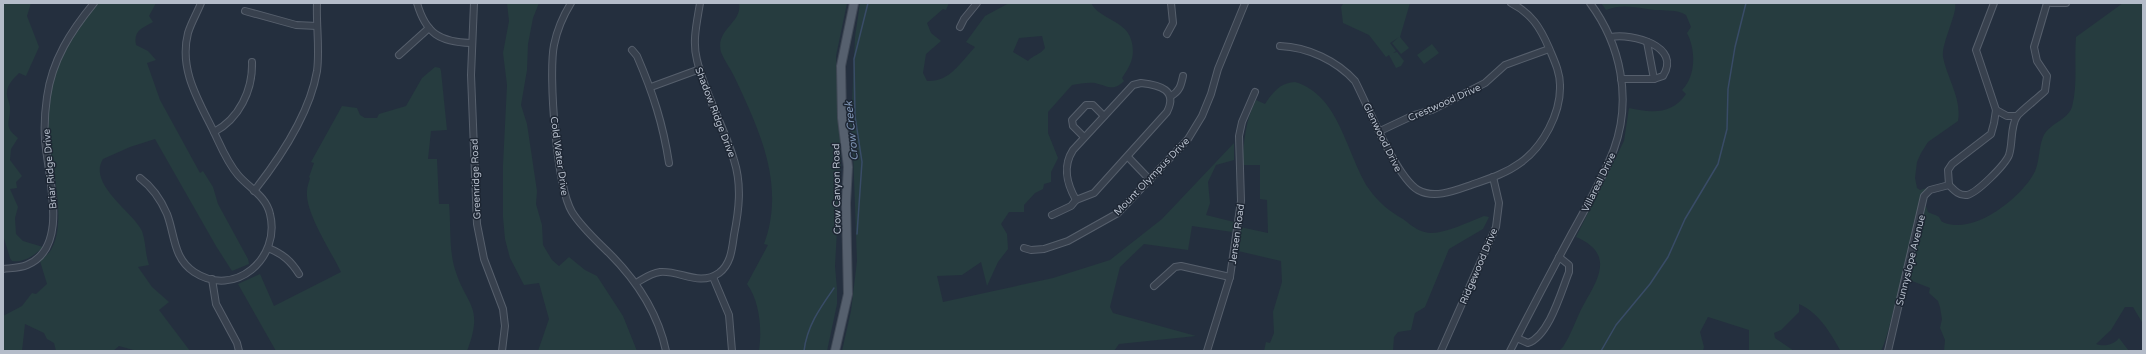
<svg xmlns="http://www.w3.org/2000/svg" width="2146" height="354" font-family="'Varela Round',sans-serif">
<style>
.green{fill:#263c3f;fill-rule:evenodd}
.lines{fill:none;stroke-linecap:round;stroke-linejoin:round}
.stream{stroke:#394c67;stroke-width:1.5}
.minor-casing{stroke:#565f6c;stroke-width:8}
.major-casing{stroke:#414a57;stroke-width:10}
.minor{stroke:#38414e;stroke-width:6}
.major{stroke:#56606e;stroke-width:8}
.labels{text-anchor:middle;stroke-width:3;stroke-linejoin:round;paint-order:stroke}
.street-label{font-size:10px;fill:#b4bcc9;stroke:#1d2633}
.water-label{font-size:11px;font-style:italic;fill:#7c92b1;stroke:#1d2633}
</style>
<rect width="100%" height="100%" fill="#242f3e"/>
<!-- green -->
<g class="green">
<path d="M3 3H31L27 16 39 47 26 76 19 73C14 78 7 85 7 92 6 97 10 102 10 108 10 124 3 126 18 138L11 149 10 160 22 176 16 182 17 188 10 189 18 207 15 218 16 234 23 241 43 247C35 255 24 263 12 261L10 258 3 235Z"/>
<path d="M98 3H156L149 16 153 22C143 28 133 30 136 45L148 51 156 60 147 63 160 100 200 173 203 171 213 187 218 204 248 259 249 264 232 271 216 246 155 139 130 147 103 159C87 184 134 213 142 231 146 242 145 254 149 265L138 267 152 287 169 302 159 310 190 351H137L119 346 113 351H56L54 343 47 339 44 333 25 324 22 351H3V316L22 306 32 293 36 294 47 284 40 261C44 257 50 253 52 248 68 218 49 160 48 124 47 80 67 33 98 3Z"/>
<path d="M507 3H539L533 18 528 44 527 70 521 105 527 124 537 191 536 204 542 225 543 245 552 260 559 266 569 257 585 270 597 276 623 316 637 351H538L549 319 539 283 524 285 510 258 505 239 503 217V165L507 85 503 53 509 21Z"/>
<path d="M739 3H847L836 56 841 161 835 266 837 289V304L827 351H759C762 329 760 302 747 284L768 245 764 244C786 185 759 129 734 76 730 68 724 60 721 52 715 29 743 23 739 3Z"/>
<path d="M860 3H949L946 10 943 9 927 23 931 33 941 41 926 54 923 73 927 81C950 82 960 63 975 47L966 42 985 16 1009 3H1091C1101 21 1128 20 1132 43 1135 58 1130 66 1122 78L1124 81C1113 92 1108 86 1095 83 1088 82 1079 84 1072 85L1048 112V133L1058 158 1051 172V182L1044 184 1043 189 1035 193 1024 205V212H1009L1001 224 1007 234 1008 249 998 262 987 286 981 262 962 275 937 276 943 302 1053 278 1110 260 1162 219 1234 143V160L1216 165 1208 182 1210 203 1206 215 1234 222 1232 232 1192 226 1188 250 1144 244 1120 267 1110 307 1113 313 1196 336 1119 344 1114 351H842L851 311 857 261 853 151 849 118 852 102 855 37ZM1042 36 1045 48C1040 55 1033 55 1028 61L1013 52 1019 38Z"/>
<path d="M1355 3H1410L1400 37 1409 48 1401 54 1392 43 1399 37 1390 43 1396 51 1393 53 1397 52 1404 61 1401 66 1396 68 1389 55 1386 57 1369 35 1343 23 1341 7 1343 4Z"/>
<path d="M1601 3H1955C1958 12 1941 44 1943 57 1947 78 1962 99 1958 121L1928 142 1921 153 1917 162 1915 178 1917 188 1920 190 1930 187 1925 204 1928 212C1931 214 1937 215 1939 217 1941 220 1941 222 1945 223 1975 234 2019 199 2033 175 2040 164 2038 149 2043 137 2049 123 2067 121 2072 107 2078 84 2074 60 2076 37L2123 3H2143V324L2133 307H2125L2111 330 2096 344C2103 347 2114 345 2119 338L2129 351H1944L1945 340 1940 328 1942 319 1940 307 1938 301 1929 293 1930 288 1907 279C1892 300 1892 328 1881 351L1840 350C1830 332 1819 313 1799 304V312L1781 330 1774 333 1775 338 1794 351H1749V330L1708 317 1700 332 1704 347 1703 351H1559L1563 347C1570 336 1574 325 1579 314 1593 285 1620 256 1576 237L1624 141 1629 108C1651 113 1672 115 1686 94L1682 90C1696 76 1696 50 1687 33L1691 27 1686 15C1676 9 1665 11 1655 10 1638 8 1623 3 1606 10Z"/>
<path d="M1432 44 1439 53 1424 64 1417 55Z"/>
<path d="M435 67 440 68 441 71 447 130 431 131 428 159H437L439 204H449C451 224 449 247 454 266 465 306 485 304 467 351H276L238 284 260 274 274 306 341 272C331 251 305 213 307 191 307 187 309 182 310 178L309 177 314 163 311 162 342 106 357 108 360 115 365 118H377L379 114 406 106 422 78Z"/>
<path d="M1295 82C1340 95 1346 154 1369 189 1378 202 1389 211 1403 219 1412 226 1420 233 1432 233 1446 233 1471 221 1484 216L1489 217 1483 229 1449 249 1425 307 1415 313 1411 330 1398 332 1394 337 1393 351H1264L1266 342 1270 343 1274 333 1273 312 1282 282 1281 261 1238 251 1240 227 1268 233 1267 200 1260 199V165H1242C1244 143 1245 120 1256 100L1265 104C1273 92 1280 83 1295 82Z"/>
</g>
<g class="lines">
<!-- stream -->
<g class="stream">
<path d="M857 234 862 162 855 116 854 59 868 3"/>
<path d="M804 351C807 326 820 308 834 288"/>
<path d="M1601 351 1616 325 1650 284 1668 257 1685 219 1718 164 1727 129 1728 89 1735 47 1746 3"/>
</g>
<defs>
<g id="minor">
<path d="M417 3C426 34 440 42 471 43"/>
<path d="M474 3 471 75 477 224 484 259 503 309 505 326 502 351"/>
<path d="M571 3C563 16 557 30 554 45 548 76 557 187 572 212 582 228 596 240 609 253 636 280 658 313 666 351"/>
<path d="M2051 3H2066"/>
<path d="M245 11 296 25 317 26"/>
<path d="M960 27 964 19 977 3"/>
<path d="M1167 34 1173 23 1171 3"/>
<path d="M1611 37C1632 33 1682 46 1663 76L1654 79H1621"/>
<path d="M1647 42 1654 79"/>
<path d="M1280 46C1308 47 1337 61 1355 81 1368 106 1396 177 1418 190 1434 199 1454 191 1471 185 1488 179 1505 174 1520 163 1543 147 1561 113 1560 85 1560 72 1554 60 1549 48 1540 27 1531 13 1511 3"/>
<path d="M632 50 637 56C653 93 663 124 669 163"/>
<path d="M399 55 429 28"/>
<path d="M1141 83C1160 85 1178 90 1167 112L1094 193 1076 200C1067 184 1062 167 1073 150L1133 85Z"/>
<path d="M651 87 700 69"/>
<path d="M1171 96C1180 91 1181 85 1183 76"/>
<path d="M1996 110 2007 116H2017"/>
<path d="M1380 131 1414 115 1432 110 1485 83 1505 65 1549 49"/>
<path d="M214 132C239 119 253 90 252 62"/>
<path d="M1084 137 1073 126 1072 120 1086 105H1093L1104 116"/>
<path d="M1128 157 1150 180"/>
<path d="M140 178C152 187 161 200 167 214 175 235 173 258 194 272 235 299 281 258 270 214 266 196 249 188 238 175 226 161 220 144 212 128 197 98 179 68 188 33 191 23 197 13 201 3"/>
<path d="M1949 185C1954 190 1959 196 1967 195 1977 193 2005 165 2009 155 2013 143 2010 127 2017 116 2021 111 2039 97 2045 91L2047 76 2037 61 2034 47 2047 3"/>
<path d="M1949 185 1948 170 1952 164 1991 134 1994 123 1996 110 1976 50 1994 3"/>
<path d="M254 191C280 158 310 112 317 71 320 49 316 25 317 3"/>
<path d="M1052 215 1071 206 1076 200"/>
<path d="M268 248C283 254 291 261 299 274"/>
<path d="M1024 248 1031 250 1044 249 1068 241 1118 213 1188 139 1202 116 1211 94 1218 69 1245 3"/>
<path d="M3 269C11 268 20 268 27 265 71 247 47 175 45 139 44 125 45 111 47 97 52 60 71 31 94 3"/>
<path d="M713 277 729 315 732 351"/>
<path d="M212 279 216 304 237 343 239 351"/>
<path d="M636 283C643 279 651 273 660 272 680 270 699 287 719 273 731 264 732 249 734 235 739 210 742 185 734 160 724 126 705 95 697 60 692 42 697 22 700 3"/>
<path d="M1154 286 1175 267 1181 266 1230 277"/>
<path d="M1517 338 1528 343C1549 336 1561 292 1569 272V265L1559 257"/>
<path d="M1207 351 1230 277 1241 201 1239 136 1242 122 1255 92"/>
<path d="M1441 351 1496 227 1499 203 1493 177"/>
<path d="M1510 351C1530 312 1551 272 1572 233 1587 206 1603 178 1614 149 1632 99 1621 45 1590 3"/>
<path d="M1888 351 1924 196 1930 190 1949 185"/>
</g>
<path id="major" d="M835 351 848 294 846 203 848 167 842 118 841 66 854 3"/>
</defs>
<!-- minor casing -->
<use href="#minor" class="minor-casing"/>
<!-- major casing -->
<use href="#major" class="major-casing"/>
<!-- minor -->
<use href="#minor" class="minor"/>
<!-- major -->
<use href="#major" class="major"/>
</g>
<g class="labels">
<!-- street labels -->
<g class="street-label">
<text transform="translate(1444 102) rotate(-24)" y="4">Crestwood Drive</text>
<text transform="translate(716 112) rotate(69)" y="4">Shadow Ridge Drive</text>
<text transform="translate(1383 137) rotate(64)" y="4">Glenwood Drive</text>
<text transform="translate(560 156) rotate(82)" y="4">Cold Water Drive</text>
<text transform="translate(49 169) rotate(-95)" y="4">Briar Ridge Drive</text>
<text transform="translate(1151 176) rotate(-46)" y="4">Mount Olympus Drive</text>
<text transform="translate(475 179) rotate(-92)" y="4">Greenridge Road</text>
<text transform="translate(1598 182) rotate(-64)" y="4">Villareal Drive</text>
<text transform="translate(836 189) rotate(-91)" y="4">Crow Canyon Road</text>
<text transform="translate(1236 234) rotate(-82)" y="4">Jensen Road</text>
<text transform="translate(1910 260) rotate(-76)" y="4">Sunnyslope Avenue</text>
<text transform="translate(1478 266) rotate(-67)" y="4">Ridgewood Drive</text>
</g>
<!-- water labels -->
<g class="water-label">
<text transform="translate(851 131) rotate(-96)" y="4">Crow Creek</text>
</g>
</g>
<!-- border -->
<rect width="2146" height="354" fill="none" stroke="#b4bcc9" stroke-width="8"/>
</svg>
